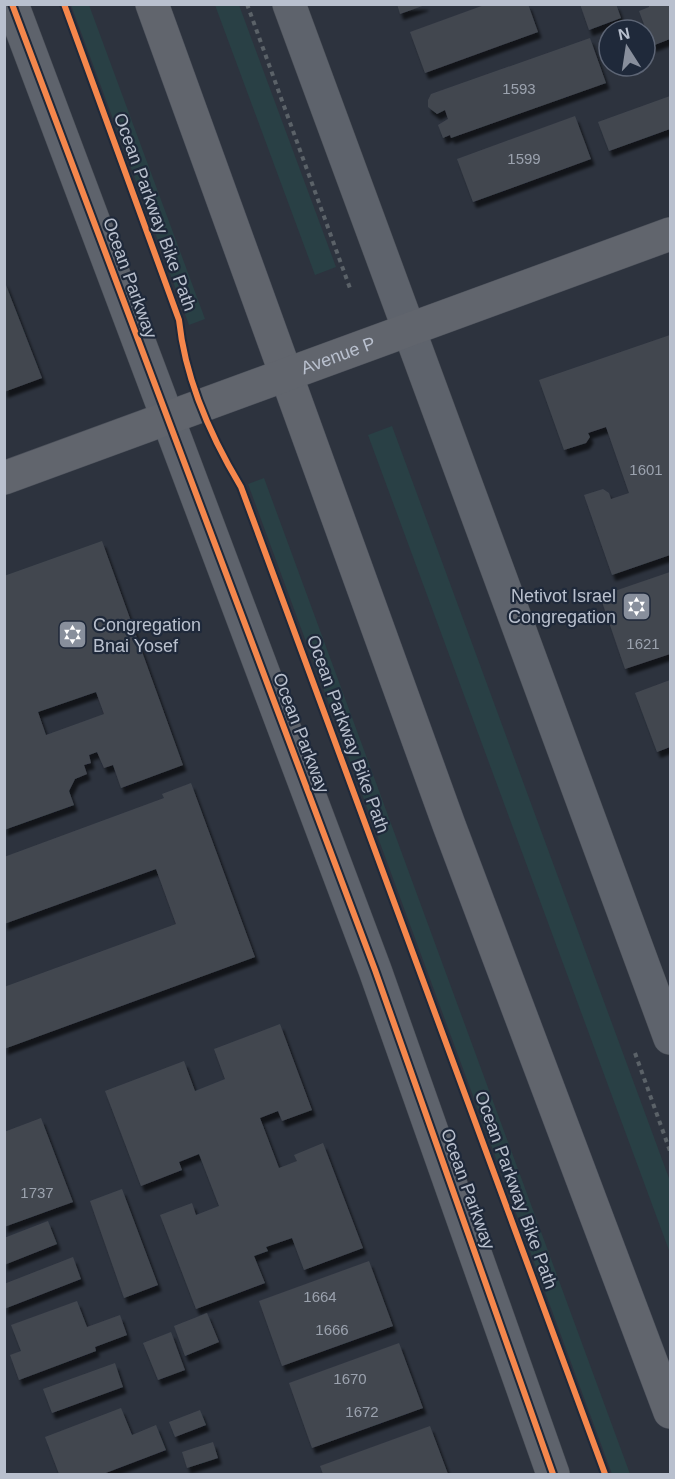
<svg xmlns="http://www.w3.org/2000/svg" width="675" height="1479" font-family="Arial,sans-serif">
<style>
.green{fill:#294045}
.building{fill:#424750;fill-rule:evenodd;filter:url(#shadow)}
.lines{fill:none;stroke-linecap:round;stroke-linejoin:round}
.minor-casing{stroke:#4a4f57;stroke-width:34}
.major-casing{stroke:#4b505a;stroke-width:34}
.path{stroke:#5b6268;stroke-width:4;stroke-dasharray:4.5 4.5;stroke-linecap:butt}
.minor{stroke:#5e636c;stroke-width:33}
.major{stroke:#61656d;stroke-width:33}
.cycleway-casing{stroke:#1f293a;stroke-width:10}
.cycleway{stroke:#f5874c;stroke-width:6}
.labels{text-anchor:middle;stroke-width:4.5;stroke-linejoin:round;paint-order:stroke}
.number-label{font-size:15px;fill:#9ba2ae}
.street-label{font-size:18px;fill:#b9c0ce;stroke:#1f293a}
.poi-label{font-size:18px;fill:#b9c0ce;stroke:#1f293a;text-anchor:end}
</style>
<defs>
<filter id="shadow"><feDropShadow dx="3.5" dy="6" stdDeviation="1.5" flood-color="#0009"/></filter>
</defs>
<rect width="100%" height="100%" fill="#2d333e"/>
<!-- green -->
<g class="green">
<path d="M71 5H89L205 319 189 325Z"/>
<path d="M215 5H239L336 267 315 275Z"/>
<path d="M392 426 670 1181V1253L368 435Z"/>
<path d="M264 478 630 1474H612L248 484Z"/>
</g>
<!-- building -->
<g class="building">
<path d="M397 4H425V5L400 14Z"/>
<path d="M487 4H528L538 32 425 73 410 32Z"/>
<path d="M580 4H616L621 18 589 30Z"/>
<path d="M649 4H670V39L652 46 639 11 649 7Z"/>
<path d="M590 38 606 83 451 138 450 135 443 138 438 125 448 119 445 110 437 114 428 107V100L431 94Z"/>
<path d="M670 96V129L609 151 598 122Z"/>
<path d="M575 116 591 159 473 202 457 159Z"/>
<path d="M4 280 42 378 4 392Z"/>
<path d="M670 335V555L612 575 584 495 603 489 609 493 611 499 629 493 606 427 588 433 590 437 586 443 564 450 539 380Z"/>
<path d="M102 541 183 765 121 788 113 765 104 768 97 752 89 755 91 763 84 765 87 774 75 779 69 791 74 805 4 830V576ZM96 692 104 714 46 735 38 712Z"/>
<path d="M670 572V654L625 669 600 596Z"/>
<path d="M670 680V747L657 752 635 693Z"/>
<path d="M191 783 255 957 4 1049V987L176 924 156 869 4 924V857L164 798 162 794Z"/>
<path d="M280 1024 312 1110 282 1121 278 1111 260 1118 279 1168 297 1161 294 1155 323 1143 363 1248 304 1270 292 1238 266 1247 268 1251 254 1256 265 1283 196 1309 160 1215 192 1203 196 1215 219 1206 199 1154 179 1162 182 1170 141 1186 105 1091 184 1061 195 1091 225 1079 214 1049Z"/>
<path d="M41 1118 73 1202 4 1227V1132Z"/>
<path d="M122 1189 158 1285 124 1298 90 1201Z"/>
<path d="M48 1221 57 1244 4 1265V1238Z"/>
<path d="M73 1257 81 1279 4 1309V1284Z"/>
<path d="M369 1261 393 1326 282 1366 259 1301Z"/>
<path d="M77 1301 87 1327 120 1315 127 1335 95 1347 96 1351 19 1380 10 1355 21 1351 11 1325Z"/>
<path d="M207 1313 219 1342 185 1356 174 1326Z"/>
<path d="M171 1332 185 1370 158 1380 143 1343Z"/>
<path d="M399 1343 423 1408 312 1448 289 1383Z"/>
<path d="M115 1363 123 1387 52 1413 43 1389Z"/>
<path d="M121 1408 132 1435 156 1425 166 1450 103 1474H59L45 1437Z"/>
<path d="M200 1410 206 1425 175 1437 169 1422Z"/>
<path d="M430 1426 448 1474H323L320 1466Z"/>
<path d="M213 1442 218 1458 187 1468 182 1452Z"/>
</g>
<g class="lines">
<defs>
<g id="minor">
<path d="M12 4 375 970 553 1474"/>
<path d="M289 4 670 1038"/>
</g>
<g id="major">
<path d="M152 4 449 825 670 1412"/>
<path id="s1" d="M4 478 670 234"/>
</g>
</defs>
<!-- minor casing -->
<use href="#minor" class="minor-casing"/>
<!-- major casing -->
<use href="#major" class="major-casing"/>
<!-- path -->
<g class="path">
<path d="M247 4 351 291"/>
<path d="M635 1053 670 1151"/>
</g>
<!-- minor -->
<use href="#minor" class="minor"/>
<!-- major -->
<use href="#major" class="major"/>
<defs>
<g id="cycleway">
<path d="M12 4 375 970 553 1474"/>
<path d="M64 4 179 320C185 378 211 437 241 487L605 1474"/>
</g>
</defs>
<!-- cycleway casing -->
<use href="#cycleway" class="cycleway-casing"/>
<!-- cycleway -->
<use href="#cycleway" class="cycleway"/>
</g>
<!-- icons -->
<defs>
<symbol id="synagogue-square" viewBox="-11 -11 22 22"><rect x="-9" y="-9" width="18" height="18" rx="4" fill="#888f9c" stroke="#1f293a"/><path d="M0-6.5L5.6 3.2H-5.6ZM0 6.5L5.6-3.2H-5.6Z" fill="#fff"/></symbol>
</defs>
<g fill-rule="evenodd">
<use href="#synagogue-square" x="620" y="590" width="33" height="33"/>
<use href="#synagogue-square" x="56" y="618" width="33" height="33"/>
</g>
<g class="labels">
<!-- number labels -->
<g class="number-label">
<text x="519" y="94">1593</text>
<text x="524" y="164">1599</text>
<text x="646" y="475">1601</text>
<text x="643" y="649">1621</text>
<text x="37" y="1198">1737</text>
<text x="320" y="1302">1664</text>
<text x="332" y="1335">1666</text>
<text x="350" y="1384">1670</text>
<text x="362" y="1417">1672</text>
</g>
<!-- street labels -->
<g class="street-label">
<text transform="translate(155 212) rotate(70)" y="6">Ocean Parkway Bike Path</text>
<text transform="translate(130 278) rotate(70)" y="6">Ocean Parkway</text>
<text dy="6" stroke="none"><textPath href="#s1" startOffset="356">Avenue P</textPath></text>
<text transform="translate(301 733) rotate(69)" y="6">Ocean Parkway</text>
<text transform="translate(348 734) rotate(70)" y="6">Ocean Parkway Bike Path</text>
<text transform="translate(468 1189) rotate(70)" y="6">Ocean Parkway</text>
<text transform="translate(516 1190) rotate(70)" y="6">Ocean Parkway Bike Path</text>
</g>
<!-- poi labels -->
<g class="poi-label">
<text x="616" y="602">Netivot Israel<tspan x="616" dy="21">Congregation</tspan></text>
<text x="93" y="631" text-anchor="start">Congregation<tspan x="93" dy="21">Bnai Yosef</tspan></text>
</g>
</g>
<!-- border -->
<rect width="675" height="1479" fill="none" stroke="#b9c0ce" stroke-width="12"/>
<!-- north arrow -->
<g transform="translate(627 48) rotate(348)"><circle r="28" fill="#1f293a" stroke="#5d6575" stroke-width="1.5"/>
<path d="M0-4.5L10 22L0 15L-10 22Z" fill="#888f9c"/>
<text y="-9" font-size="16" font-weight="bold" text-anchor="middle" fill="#b9c0ce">N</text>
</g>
</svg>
